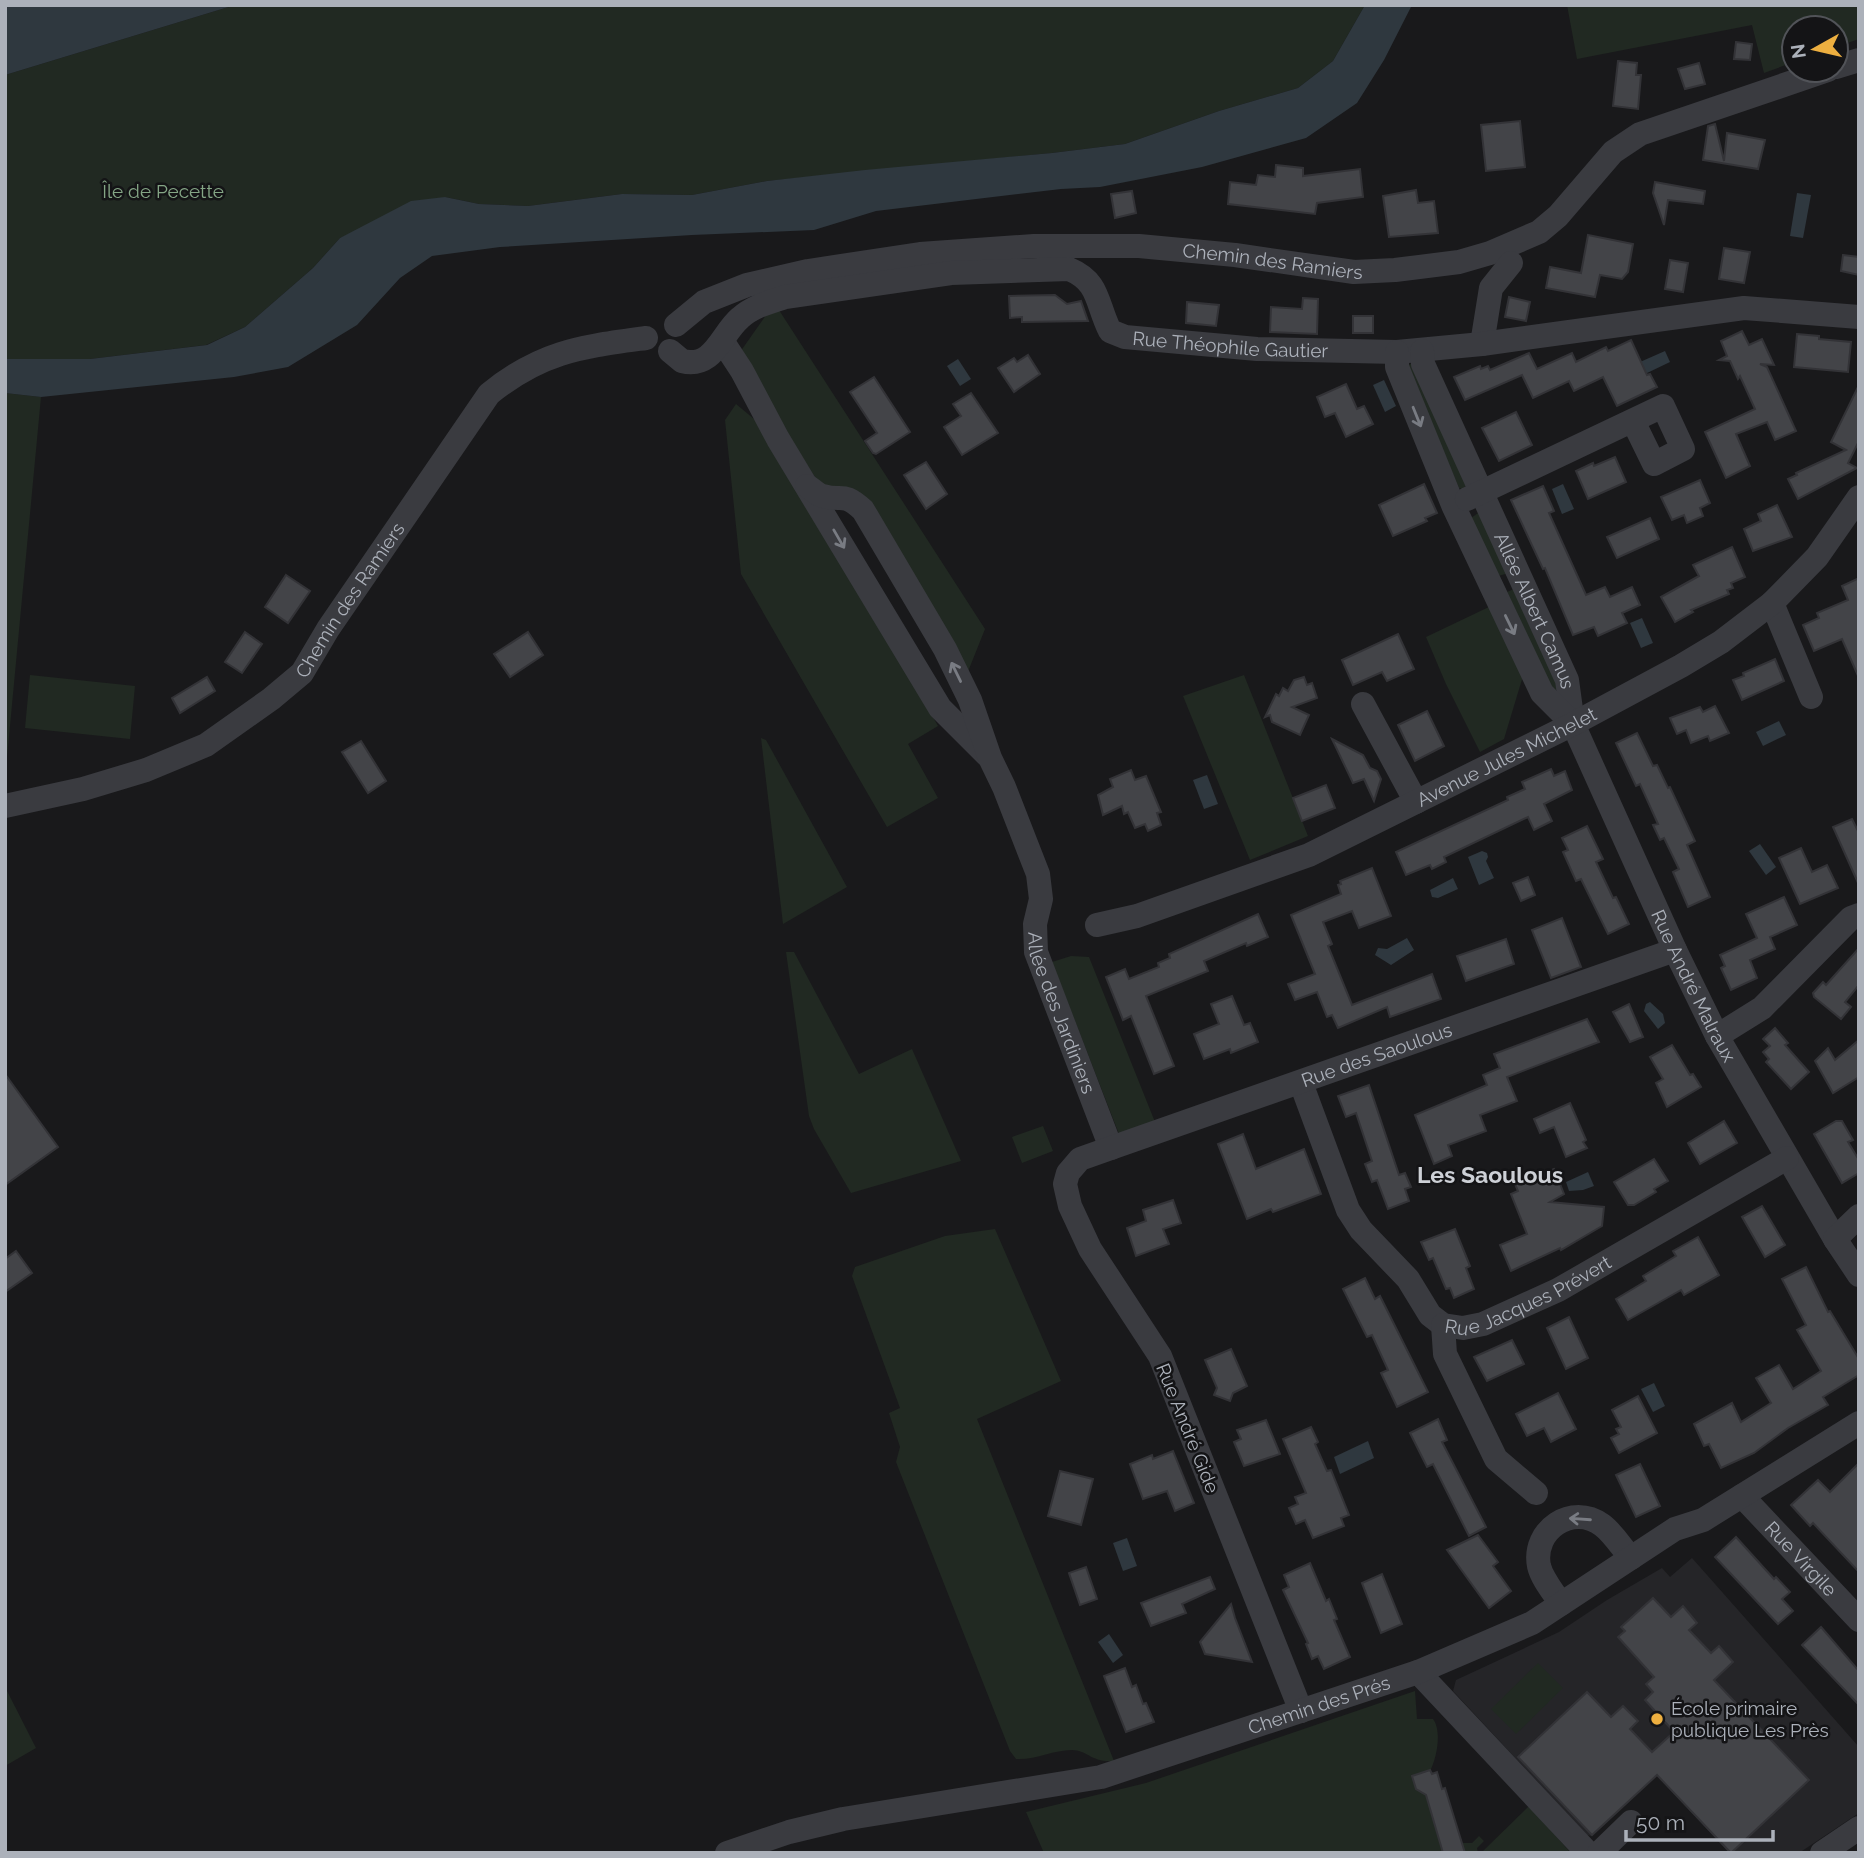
<svg xmlns="http://www.w3.org/2000/svg" width="1864" height="1858" font-family="Raleway,sans-serif">
<style>
.built{fill:#252528}
.green{fill:#212922}
.water{fill:#2f383f}
.building{fill:#434448;stroke:#333337;stroke-width:2}
.lines{fill:none;stroke-linecap:round;stroke-linejoin:round}
.minor{stroke:#3a3b40;stroke-width:24}
.oneway{stroke:#797c83}
.poi-dot{fill:#edaf40;stroke:#141416;stroke-width:2.5}
.labels{text-anchor:middle;stroke-width:5;stroke-linejoin:round;paint-order:stroke}
.park-label{font-size:19px;fill:#84a585;stroke:#141416}
.street-label{font-size:19px;fill:#acb1ba;stroke:#141416}
.poi-label{font-size:19px;fill:#acb1ba;stroke:#141416;text-anchor:start}
.quarter-label{font-size:23px;font-weight:bold;fill:#cdd0d6;stroke:#141416}
</style>
<rect width="100%" height="100%" fill="#19191b"/>
<!-- built -->
<path class="built" d="M1692 1558 1859 1747V1813L1799 1853H1729L1657 1775 1591 1836 1587 1835 1453 1691 1456 1680 1559 1632 1607 1600 1662 1568 1670 1577Z"/>
<!-- green -->
<g class="green">
<path d="M235 5H1365L1333 61 1298 88 1219 111 1125 144 1052 153 767 181 692 195 622 194 528 206 479 204 445 197 340 238 313 268 245 327 206 345 90 359H5V75Z"/>
<path d="M1567 5H1859V39L1836 47V28H1794V62L1764 73 1752 25 1577 59Z"/>
<path d="M777 307 985 629 967 674 865 498 819 484 738 355 771 308Z"/>
<path d="M1410 364H1415L1471 482 1462 489 1459 488 1407 367Z"/>
<path d="M5 393 41 397 5 779Z"/>
<path d="M736 404 766 429 938 726 908 744 938 798 887 827 741 574 725 420Z"/>
<path d="M1481 511 1509 573 1498 576 1471 518Z"/>
<path d="M1516 588 1560 677 1557 690H1552L1507 592Z"/>
<path d="M1491 606 1523 676 1504 739 1480 752 1446 684 1426 637Z"/>
<path d="M30 675 135 686 130 739 25 728Z"/>
<path d="M1244 675 1308 836 1250 860 1183 696Z"/>
<path d="M761 738 766 740 847 887 783 924Z"/>
<path d="M786 952H794L859 1074 912 1049 961 1161 851 1193 814 1129 809 1116Z"/>
<path d="M1071 956 1089 957 1155 1122 1119 1134 1052 962Z"/>
<path d="M1043 1126 1053 1151 1022 1163 1012 1137Z"/>
<path d="M995 1229 1061 1381 977 1419 1114 1761C1092 1763 1087 1750 1072 1750 1053 1750 1036 1760 1016 1759L1010 1751 896 1462 900 1447 889 1413 900 1408 852 1276 855 1267 945 1236Z"/>
<path d="M1538 1663 1563 1688 1516 1734 1491 1709Z"/>
<path d="M5 1687 36 1748 5 1766Z"/>
<path d="M1415 1691 1417 1719H1433C1442 1731 1437 1758 1430 1771L1432 1773 1437 1772 1442 1789 1445 1788 1462 1843H1472L1479 1836 1484 1841 1477 1848 1478 1853H1044L1026 1812 1146 1783Z"/>
<path d="M1529 1806 1571 1853H1481Z"/>
</g>
<!-- water -->
<g class="water">
<path d="M5 5H235L5 75Z"/>
<path d="M1365 5H1412L1384 60 1357 103 1306 138 1202 167 1100 187 1061 189 876 211 814 230 692 235 500 247 432 256 400 278 357 325 288 367 234 377 41 397 5 393V359H90L207 345 245 327 313 268 340 238 411 201 445 197 479 204 528 206 622 194 692 195 767 181 865 170 1052 153 1125 144 1219 111 1298 88 1333 61Z"/>
<path d="M1797 193 1811 195 1803 238 1790 236Z"/>
<path d="M1665 351 1670 362 1645 374 1640 362Z"/>
<path d="M958 359 971 379 960 386 947 366Z"/>
<path d="M1384 380 1396 406 1385 412 1373 385Z"/>
<path d="M1563 484 1574 509 1562 514 1552 489Z"/>
<path d="M1642 618 1653 643 1641 648 1630 623Z"/>
<path d="M1779 721 1786 735 1763 746 1756 732Z"/>
<path d="M1207 775 1218 804 1204 809 1193 780Z"/>
<path d="M1760 844 1776 867 1766 875 1749 851Z"/>
<path d="M1482 851 1487 853 1488 857 1486 861 1494 878 1479 885 1468 857Z"/>
<path d="M1453 878 1458 889 1438 898 1432 897 1430 890Z"/>
<path d="M1407 938 1414 950 1391 965 1375 955 1378 948 1387 949Z"/>
<path d="M1650 1002 1663 1014 1665 1023 1658 1029 1644 1011 1646 1004Z"/>
<path d="M1588 1172 1594 1186 1583 1190 1569 1191 1566 1182Z"/>
<path d="M1654 1383 1665 1406 1653 1412 1641 1389Z"/>
<path d="M1368 1441 1374 1458 1340 1474 1334 1457Z"/>
<path d="M1127 1538 1137 1566 1123 1571 1113 1543Z"/>
<path d="M1109 1634 1123 1655 1113 1663 1098 1642Z"/>
</g>
<!-- building -->
<g class="building">
<path d="M1736 42 1752 44 1750 60 1734 59Z"/>
<path d="M1618 61 1637 63 1636 75H1641L1638 109 1613 106Z"/>
<path d="M1699 63 1705 84 1685 89 1678 69Z"/>
<path d="M1520 121 1525 167 1486 171 1481 125Z"/>
<path d="M1715 124 1724 161 1727 133 1765 140 1758 169 1703 160 1708 126Z"/>
<path d="M1276 165 1303 168V176L1360 169 1363 197 1317 203 1315 214 1228 204 1230 182 1256 185 1258 175 1275 177Z"/>
<path d="M1655 182 1705 191 1703 204 1668 200 1664 225 1653 193Z"/>
<path d="M1416 190 1418 203 1434 201 1438 233 1389 237 1383 196Z"/>
<path d="M1132 191 1136 213 1115 218 1111 194Z"/>
<path d="M1588 235 1633 244 1628 272 1622 279 1600 275 1595 297 1546 288 1550 267 1581 273Z"/>
<path d="M1724 248 1750 252 1744 283 1719 279Z"/>
<path d="M1843 255 1859 257V275L1841 271Z"/>
<path d="M1670 260 1688 263 1683 292 1665 289Z"/>
<path d="M1055 295 1067 304 1081 301 1088 321 1022 322V317L1010 318 1009 296Z"/>
<path d="M1509 297 1530 302 1526 321 1505 317Z"/>
<path d="M1303 298 1318 299 1317 334 1270 332 1271 307 1302 309Z"/>
<path d="M1187 302 1219 305 1216 326 1186 323Z"/>
<rect x="1353" y="316" width="20" height="17"/>
<path d="M1742 331 1749 345 1762 339 1774 365 1760 364 1767 367 1796 431 1775 440 1767 422 1736 434 1750 466 1726 478 1705 432 1755 409 1740 376 1738 379 1730 361 1719 360 1727 356 1721 341Z"/>
<path d="M1797 334 1819 336V339L1851 342 1848 372 1794 367Z"/>
<path d="M1631 340 1647 375 1650 374 1657 387 1617 406 1603 377 1574 391 1569 381 1533 398 1522 375 1465 400 1454 377 1480 366 1481 369 1488 366 1490 370 1529 353 1537 369 1572 353 1576 362 1606 347 1608 351Z"/>
<path d="M1028 355 1040 374 1014 392 998 368 1014 358 1017 362Z"/>
<path d="M874 377 910 432 876 454 873 453 865 441 877 433 850 392Z"/>
<path d="M1346 384 1357 409 1364 406 1373 424 1346 437 1335 413 1325 417 1317 397Z"/>
<path d="M1859 385V441L1848 463 1857 468 1798 499 1788 479 1797 475 1796 473 1846 450 1831 442Z"/>
<path d="M971 393 998 433 962 455 944 427 961 416 953 404Z"/>
<path d="M1516 412 1532 445 1499 461 1482 428Z"/>
<path d="M1615 457 1626 482 1588 499 1576 471 1593 463 1594 466Z"/>
<path d="M926 462 947 494 926 509 904 475Z"/>
<path d="M1700 480 1710 503 1700 508 1703 516 1687 523 1684 515 1672 520 1661 497Z"/>
<path d="M1424 484 1437 513 1425 518 1427 521 1393 536 1379 505Z"/>
<path d="M1543 486 1554 511 1549 513 1586 595 1605 587 1610 597 1632 587 1640 605 1622 613 1627 623 1598 636 1594 627 1573 635 1545 568 1543 569 1511 500Z"/>
<path d="M1777 505 1792 537 1753 551 1744 529 1761 521 1758 514Z"/>
<path d="M1650 518 1659 539 1617 558 1607 537Z"/>
<path d="M1732 547 1745 577 1731 583 1733 588 1727 590 1729 594 1691 610 1693 612 1675 622 1661 597 1699 576 1693 565Z"/>
<path d="M286 575 310 591 288 623 265 607Z"/>
<path d="M1859 578V678L1842 639 1814 651 1803 625 1819 618 1817 613 1848 600 1842 586Z"/>
<path d="M245 632 262 644 242 673 225 662Z"/>
<path d="M528 632 543 655 510 677 494 654Z"/>
<path d="M1398 634 1414 669 1387 681 1382 672 1353 685 1342 660Z"/>
<path d="M1775 659 1784 681 1742 700 1733 680 1744 676 1743 673Z"/>
<path d="M207 677 215 691 180 713 172 698Z"/>
<path d="M1304 677 1307 685 1312 683 1317 698 1292 707 1309 715 1300 735 1272 722 1270 715 1265 717 1276 694 1279 696 1283 688 1288 691 1294 680Z"/>
<path d="M1715 706 1729 733 1710 741 1708 736 1691 743 1686 730 1677 734 1670 718 1700 707 1703 712Z"/>
<path d="M1427 711 1444 746 1415 761 1398 725Z"/>
<path d="M1637 733 1653 766 1657 765 1668 788 1670 787 1695 841 1687 845 1710 897 1688 907 1673 872 1679 869 1664 838 1660 840 1653 825 1658 824 1640 784 1636 786 1616 743Z"/>
<path d="M1332 739 1363 755 1370 768 1377 771 1381 779 1374 801 1364 779 1353 783Z"/>
<path d="M361 741 386 781 368 793 342 752Z"/>
<path d="M1551 769 1554 776 1565 771 1572 790 1544 804 1552 821 1534 830 1528 817 1444 857 1446 862 1432 869 1430 865 1406 875 1396 852 1508 800 1507 797 1525 789 1522 782Z"/>
<path d="M1131 770 1135 780 1146 776 1161 812 1157 813 1161 825 1148 831 1145 824 1135 828 1128 812 1124 814 1122 806 1103 815 1098 795 1113 787 1110 779Z"/>
<path d="M1326 785 1335 808 1302 821 1293 798Z"/>
<path d="M1852 819 1859 833V885L1833 827Z"/>
<path d="M1587 826 1603 859 1596 862 1613 898 1616 897 1629 924 1608 934 1581 879 1576 881 1563 852 1568 850 1562 838Z"/>
<path d="M1801 848 1812 872 1827 865 1838 888 1800 904 1779 858Z"/>
<path d="M1372 868 1391 916 1359 928 1352 911 1323 922 1332 944 1328 946 1352 1005 1432 974 1441 999 1390 1017 1387 1007 1338 1028 1332 1015 1327 1017 1317 992 1295 1000 1288 984 1315 974 1291 915 1341 894 1338 885 1341 884 1340 881Z"/>
<path d="M1528 877 1535 895 1521 901 1513 883Z"/>
<path d="M1784 897 1797 925 1770 937 1775 949 1750 960 1757 978 1731 990 1721 968 1725 966 1720 955 1757 938 1746 914Z"/>
<path d="M1258 914 1268 937 1247 946 1246 943 1204 961 1208 971 1146 996 1174 1066 1154 1074 1131 1016 1123 1020 1106 977 1125 969 1129 979 1159 967 1158 963 1170 958 1169 954Z"/>
<path d="M1562 918 1581 967 1551 978 1532 930Z"/>
<path d="M1506 939 1514 964 1466 981 1457 956Z"/>
<path d="M1859 948V985L1845 1002 1851 1007 1841 1019 1814 997 1813 993 1823 982 1826 985Z"/>
<path d="M1232 996 1244 1025 1250 1023 1258 1042 1231 1053 1230 1049 1204 1059 1194 1034 1219 1024 1211 1004Z"/>
<path d="M1629 1004 1643 1037 1630 1042 1613 1012Z"/>
<path d="M1587 1019 1599 1042 1507 1077 1517 1101 1480 1115 1486 1131 1448 1145 1452 1156 1434 1164 1415 1115 1487 1085 1483 1075 1500 1068 1494 1054Z"/>
<path d="M1775 1028 1788 1043 1785 1045 1809 1072 1791 1089 1766 1062 1769 1059 1763 1052 1770 1046 1763 1039Z"/>
<path d="M1859 1040V1077L1833 1093 1815 1061 1828 1048 1835 1060Z"/>
<path d="M1672 1045 1690 1075 1693 1074 1701 1087 1667 1107 1656 1083 1663 1079 1650 1057Z"/>
<path d="M5 1074 58 1147 5 1185Z"/>
<path d="M1369 1085 1399 1175 1405 1173 1411 1187 1405 1189 1409 1201 1388 1209 1377 1180 1372 1182 1365 1164 1372 1161 1356 1113 1346 1117 1338 1096Z"/>
<path d="M1570 1103 1586 1140 1583 1142 1587 1148 1566 1157 1554 1127 1540 1133 1534 1119Z"/>
<path d="M1724 1121 1737 1143 1700 1164 1688 1143Z"/>
<path d="M1836 1121H1842L1853 1140 1848 1142 1859 1160V1173L1842 1183 1814 1134Z"/>
<path d="M1243 1134 1256 1169 1304 1149 1321 1194 1273 1212 1271 1209 1247 1219 1218 1144Z"/>
<path d="M1654 1159 1668 1181 1654 1189 1656 1192 1634 1205H1628L1614 1182Z"/>
<path d="M1554 1169 1564 1194 1550 1202 1604 1207 1602 1226 1561 1250 1560 1248 1511 1271 1500 1245 1527 1234 1511 1194 1518 1191 1515 1184Z"/>
<path d="M1173 1200 1181 1223 1163 1229 1169 1244 1136 1256 1127 1228 1146 1221 1143 1210Z"/>
<path d="M1762 1206 1785 1245 1765 1257 1742 1217Z"/>
<path d="M1455 1229 1470 1266 1466 1268 1474 1289 1454 1298 1450 1288 1446 1289 1433 1258 1429 1260 1421 1242Z"/>
<path d="M1698 1237 1719 1275 1684 1295 1681 1290 1628 1320 1616 1299 1646 1281 1643 1276 1676 1256 1673 1251Z"/>
<path d="M16 1251 32 1273 5 1292V1259Z"/>
<path d="M1806 1267 1828 1312 1830 1311 1859 1359V1375L1823 1397 1828 1405 1788 1428 1754 1453 1721 1468 1709 1444 1704 1446 1694 1424 1732 1403 1741 1422 1771 1403 1756 1378 1779 1365 1793 1389 1821 1371 1797 1330 1806 1325 1782 1279Z"/>
<path d="M1365 1278 1375 1299 1380 1296 1428 1392 1397 1407 1381 1373 1388 1370 1372 1335 1367 1337 1343 1289Z"/>
<path d="M1569 1317 1588 1358 1566 1369 1547 1328Z"/>
<path d="M1512 1340 1524 1364 1487 1381 1474 1357Z"/>
<path d="M1231 1349 1247 1386 1233 1393 1230 1401 1214 1395 1217 1388 1205 1360Z"/>
<path d="M1558 1393 1576 1429 1551 1442 1544 1428 1527 1436 1516 1414Z"/>
<path d="M1638 1396 1657 1433 1619 1453 1611 1438 1619 1434 1616 1429 1621 1427 1612 1410Z"/>
<path d="M1438 1419 1447 1440 1442 1442 1486 1527 1469 1536 1433 1464 1427 1467 1410 1433Z"/>
<path d="M1266 1420 1280 1454 1244 1466 1234 1442 1241 1439 1237 1430Z"/>
<path d="M1311 1427 1318 1442 1315 1444 1327 1471 1331 1470 1349 1515 1341 1518 1344 1526 1313 1538 1305 1520 1296 1524 1289 1508 1298 1504 1295 1497 1306 1493 1283 1439Z"/>
<path d="M1173 1451 1194 1503 1175 1511 1167 1491 1143 1499 1130 1464 1152 1455 1153 1459Z"/>
<path d="M1859 1463V1572L1813 1523 1810 1526 1791 1505 1818 1480 1830 1492Z"/>
<path d="M1640 1464 1660 1506 1636 1517 1616 1475Z"/>
<path d="M1060 1471 1093 1479 1081 1525 1048 1516Z"/>
<path d="M1478 1535 1498 1562 1493 1566 1511 1591 1489 1608 1447 1550Z"/>
<path d="M1736 1537 1774 1579 1776 1577 1790 1592 1782 1599 1793 1611 1778 1624 1715 1557Z"/>
<path d="M1310 1563 1326 1601 1329 1599 1337 1619 1334 1620 1350 1657 1324 1669 1318 1656 1312 1659 1306 1644 1308 1643 1283 1590 1289 1587 1284 1575Z"/>
<path d="M1086 1567 1097 1599 1080 1605 1069 1573Z"/>
<path d="M1382 1574 1402 1624 1381 1633 1362 1583Z"/>
<path d="M1210 1577 1215 1589 1182 1604 1186 1613 1151 1626 1141 1603Z"/>
<path d="M1653 1598 1671 1617 1683 1606 1697 1623 1689 1630 1711 1653 1719 1646 1733 1662 1714 1680 1809 1780 1731 1853 1657 1775 1592 1835 1518 1757 1587 1692 1611 1717 1623 1706 1638 1721 1630 1729 1652 1752 1674 1732 1645 1700 1653 1692 1646 1684 1654 1677 1618 1637 1625 1631 1621 1627Z"/>
<path d="M1231 1604 1235 1618 1252 1662 1205 1654 1200 1642Z"/>
<path d="M1821 1627 1859 1671V1705L1802 1645Z"/>
<path d="M1125 1668 1132 1687 1136 1685 1143 1704 1146 1703 1154 1722 1126 1732 1104 1676Z"/>
<path d="M1430 1770 1432 1774 1437 1772 1442 1789 1445 1788 1465 1853H1443L1426 1795 1416 1789 1412 1776Z"/>
</g>
<g class="lines">
<!-- minor -->
<g class="minor">
<path d="M1836 67 1859 60"/>
<path id="s1" d="M676 325 704 302 747 285 808 271 920 254 1034 246H1139L1235 255 1354 272 1395 270 1459 262 1490 253 1539 232 1558 216 1613 152 1640 134 1828 70"/>
<path d="M723 342 742 371 778 439 940 708 987 755"/>
<path d="M1482 344 1491 288 1511 263"/>
<path id="s2" d="M670 351 682 361C714 369 721 334 740 318 753 306 770 302 785 297L951 273 1069 269C1100 282 1096 303 1110 331L1125 337 1257 349 1397 352 1482 344 1744 308 1859 317"/>
<path id="s3" d="M1422 351 1423 364 1567 680 1573 724 1675 950 1717 1036 1835 1239"/>
<path d="M1397 352V367L1453 505 1542 693 1573 724"/>
<path id="s4" d="M807 486C812 489 818 495 823 496 843 502 842 491 863 510L945 649 970 700 990 758 1004 787 1038 874 1041 899 1035 924 1036 952 1111 1148"/>
<path d="M1467 499 1663 406 1683 449 1654 464 1633 421"/>
<path d="M1772 603 1811 697"/>
<path d="M1363 704 1416 802"/>
<path id="s5" d="M5 806 83 789 146 770 206 745 271 699 302 673 328 629 489 394C542 351 581 347 646 338"/>
<path id="s6" d="M1097 925 1137 916 1309 855 1573 724 1681 666 1721 642 1772 603 1817 557 1859 497"/>
<path d="M1717 1036 1762 1008 1851 918 1859 915"/>
<path id="s7" d="M1301 1083 1348 1210 1361 1230 1408 1279 1430 1315 1443 1325 1463 1328 1483 1324 1558 1290 1787 1158"/>
<path d="M1859 1216 1835 1239 1859 1275"/>
<path d="M1443 1325 1445 1354 1496 1459 1536 1493"/>
<path id="s8" d="M1742 1496 1859 1620"/>
<path d="M1561 1604C1554 1593 1542 1579 1539 1566 1532 1530 1572 1503 1602 1525 1613 1533 1622 1548 1631 1558"/>
<path d="M1418 1672 1588 1853"/>
<path id="s9" d="M1301 1711 1160 1356 1090 1249 1070 1206 1065 1184 1068 1173 1080 1159 1111 1148 1675 950"/>
<path id="s10" d="M727 1853 789 1832 843 1819 1101 1777 1418 1672 1532 1623 1675 1529 1703 1520 1859 1423"/>
<path d="M1599 1853 1631 1822"/>
<path d="M1822 1853 1859 1828"/>
</g>
</g>
<!-- one-way arrows -->
<defs><path id="oneway-shaft" d="M-6 0H5M1.5-3L5.5 0L1.5 3" fill="none" stroke-width="1.6" stroke-linecap="round" stroke-linejoin="round" transform="scale(1.75)"/></defs>
<g class="oneway">
<use href="#oneway-shaft" transform="translate(1417 417) rotate(68)"/>
<use href="#oneway-shaft" transform="translate(839 539) rotate(60)"/>
<use href="#oneway-shaft" transform="translate(1510 625) rotate(64)"/>
<use href="#oneway-shaft" transform="translate(956 672) rotate(-116)"/>
<use href="#oneway-shaft" transform="translate(1580 1519) rotate(-176)"/>
</g>
<!-- markers -->
<circle class="poi-dot" cx="1657" cy="1719" r="7"/>
<g class="labels">
<!-- park labels -->
<g class="park-label">
<text x="163" y="198">Île de Pecette</text>
</g>
<!-- street labels -->
<g class="street-label">
<text dy="7" stroke="none"><textPath href="#s1" startOffset="612">Chemin des Ramiers</textPath></text>
<text dy="7" stroke="none"><textPath href="#s2" startOffset="628">Rue Théophile Gautier</textPath></text>
<text dy="7" stroke="none"><textPath href="#s5" startOffset="418">Chemin des Ramiers</textPath></text>
<text dy="7" stroke="none"><textPath href="#s3" startOffset="284">Allée Albert Camus</textPath></text>
<text dy="7" stroke="none"><textPath href="#s6" startOffset="444">Avenue Jules Michelet</textPath></text>
<text dy="7" stroke="none"><textPath href="#s3" startOffset="693">Rue André Malraux</textPath></text>
<text dy="7" stroke="none"><textPath href="#s4" startOffset="612">Allée des Jardiniers</textPath></text>
<text dy="7" stroke="none"><textPath href="#s9" startOffset="924">Rue des Saoulous</textPath></text>
<text dy="7" stroke="none"><textPath href="#s7" startOffset="378">Rue Jacques Prévert</textPath></text>
<text transform="translate(1188 1428) rotate(68)" y="7">Rue André Gide</text>
<text dy="7" stroke="none"><textPath href="#s8" startOffset="86">Rue Virgile</textPath></text>
<text dy="7" stroke="none"><textPath href="#s10" startOffset="612">Chemin des Prés</textPath></text>
</g>
<!-- poi labels -->
<g class="poi-label">
<text x="1671" y="1715">École primaire<tspan x="1671" dy="22">publique Les Près</tspan></text>
</g>
<!-- quarter labels -->
<g class="quarter-label">
<text x="1490" y="1183">Les Saoulous</text>
</g>
</g>
<!-- border -->
<rect width="1864" height="1858" fill="none" stroke="#acb1ba" stroke-width="14"/>
<!-- north arrow -->
<g transform="translate(1815 49) rotate(262)"><circle r="33" fill="#141416" stroke="#515358" stroke-width="2"/>
<path d="M0-5L12 26L0 18L-12 26Z" fill="#edaf40"/>
<text y="-10" font-size="19" font-weight="bold" text-anchor="middle" fill="#acb1ba">N</text>
</g>
<!-- scale -->
<path d="M1626 1830v10h147v-10" fill="none" stroke="#acb1ba" stroke-width="3.5"/>
<text x="1636" y="1830" font-size="21" fill="#acb1ba" stroke="#141416" stroke-width="5" paint-order="stroke">50 m</text>
</svg>
